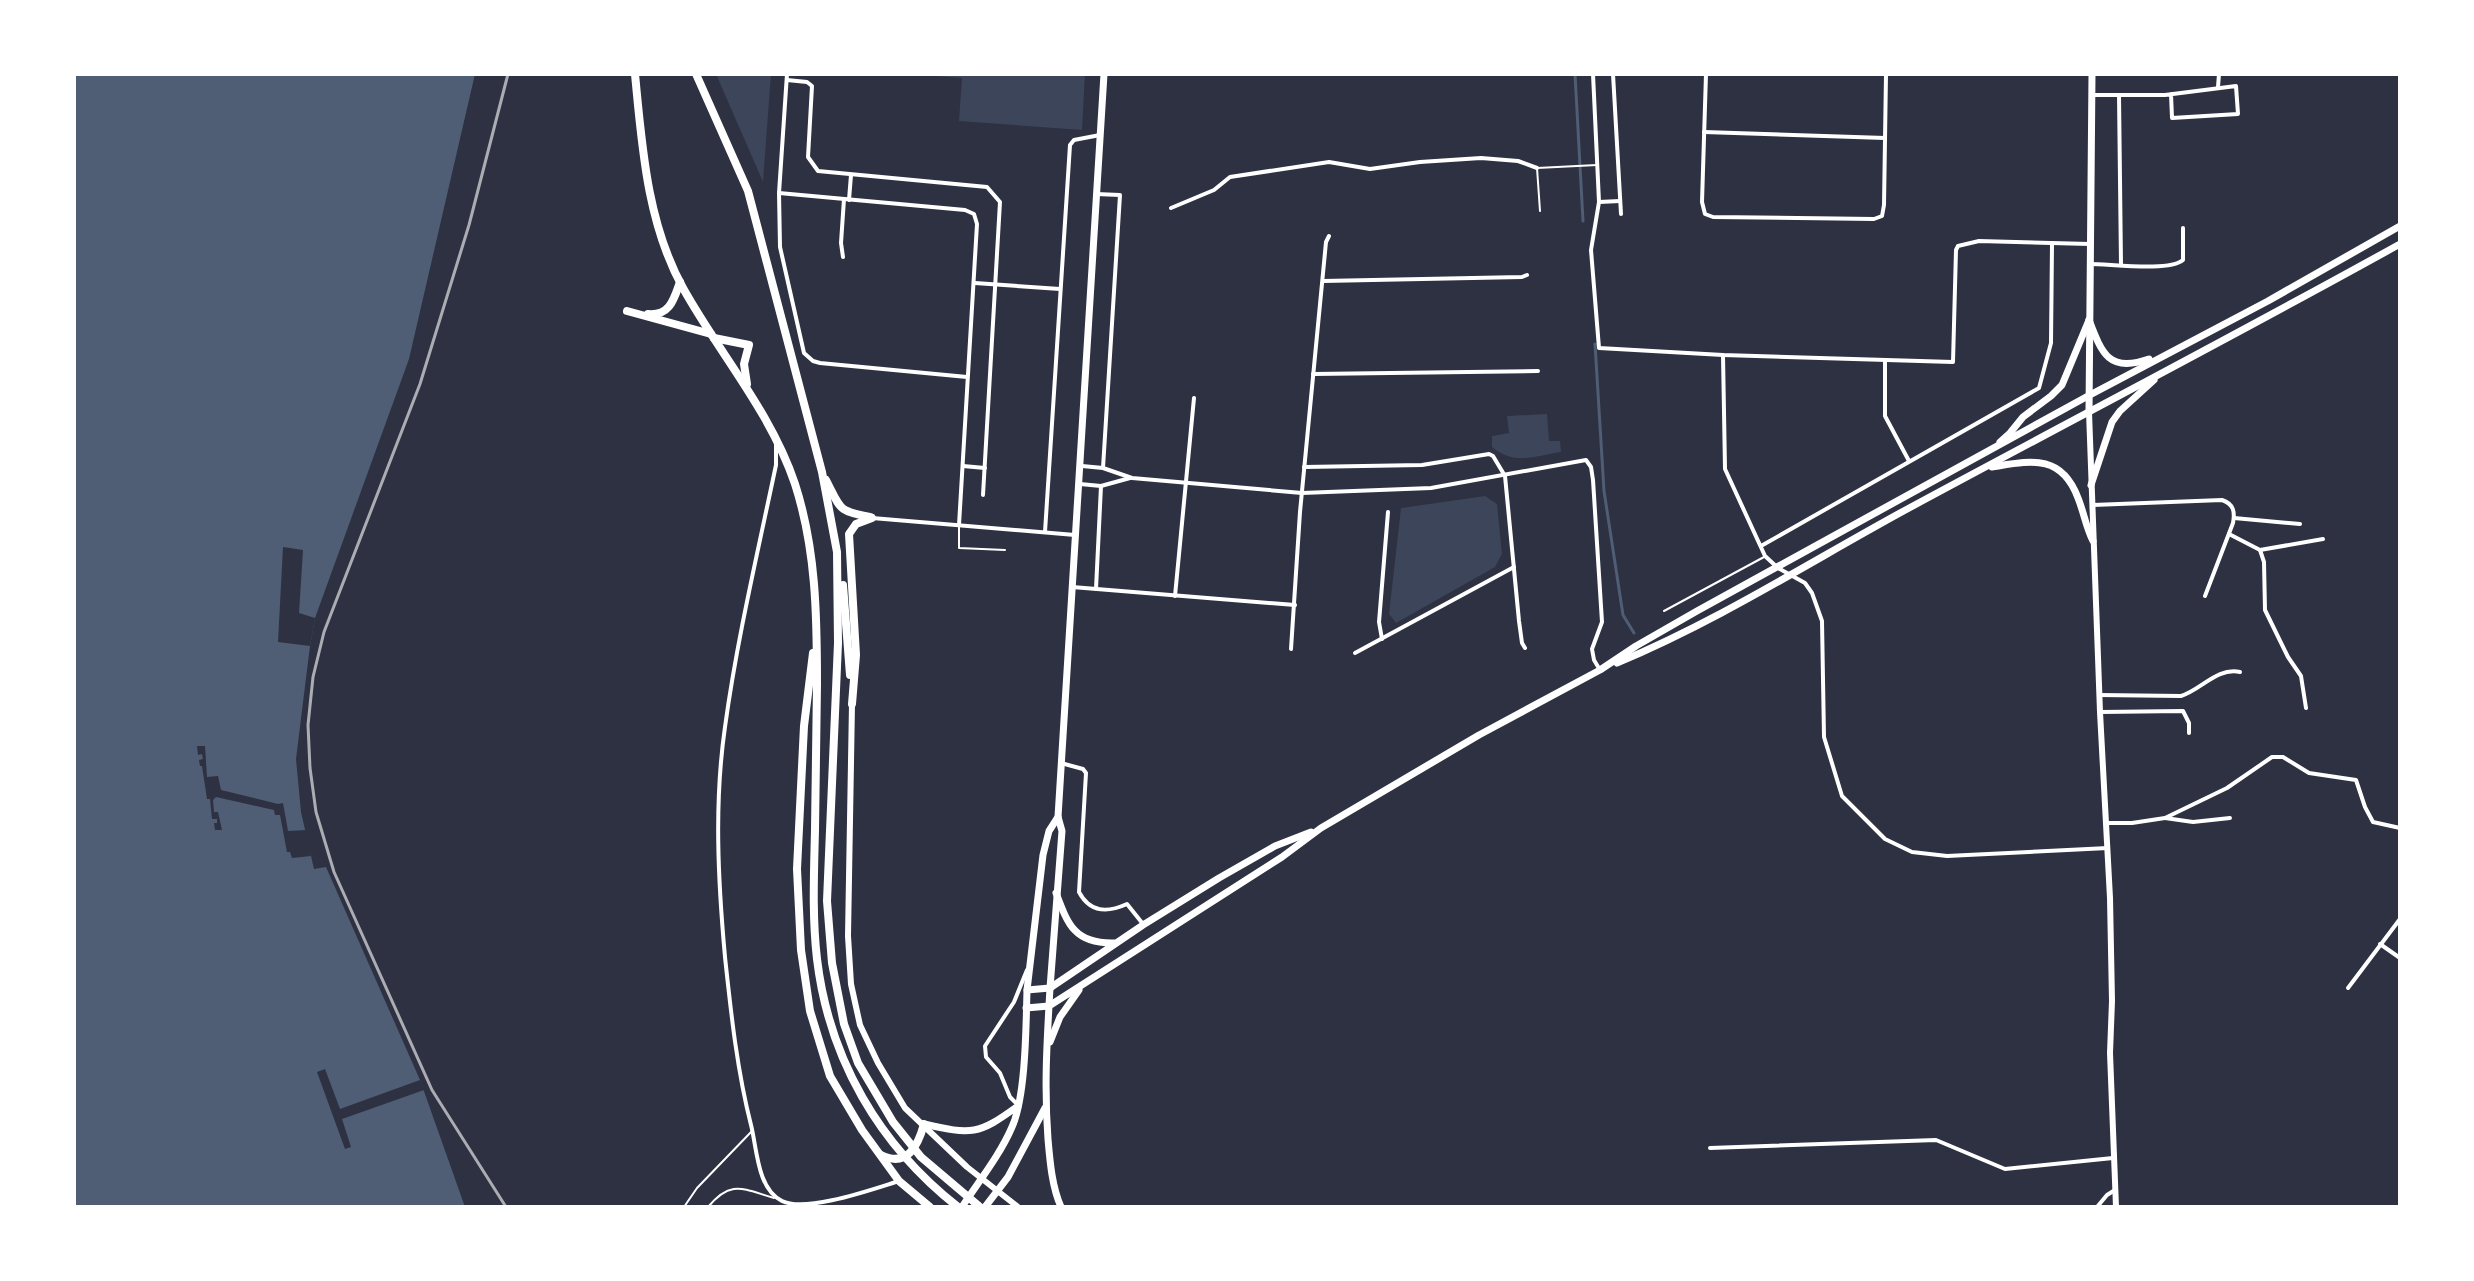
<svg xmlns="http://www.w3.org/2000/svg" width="2474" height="1281" font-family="Poppins,sans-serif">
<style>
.green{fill:#3c4559}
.water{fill:#4f5d75}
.pier{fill:#2d3142}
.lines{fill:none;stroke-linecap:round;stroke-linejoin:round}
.stream{stroke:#4f5d75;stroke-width:3}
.service{stroke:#fff;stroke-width:2}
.minor{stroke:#fff;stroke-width:4}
.tertiary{stroke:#fff;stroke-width:6}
.primary{stroke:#fff;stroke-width:7}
.trunk{stroke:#fff;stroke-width:7}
.motorway{stroke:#fff;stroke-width:8}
.rail{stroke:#abadb3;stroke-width:3}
</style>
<rect width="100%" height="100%" fill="#2d3142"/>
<!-- green -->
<g class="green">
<path d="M716 74H771L763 182Z"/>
<path d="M908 74H1085L1082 130 959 121 962 78Z"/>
<path d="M1547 414 1549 441H1560L1561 452C1534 456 1515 466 1492 447V436L1509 433 1507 416Z"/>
<path d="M1485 496 1497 504 1502 554 1495 567 1396 623 1389 614 1401 508Z"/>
</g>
<!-- water -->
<path class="water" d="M74 74H475L409 359 315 618 310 646 296 759 301 812 314 869 326 867 420 1080 465 1207H74Z"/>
<!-- pier -->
<g class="pier">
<path d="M283 547 303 550 299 613 315 618 310 646 278 642Z"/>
<path d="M197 746H205L207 777 218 776 221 790 278 804 283 803 288 831 307 830 311 856 292 858 290 852H287L280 815H275L274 810 216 797 213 800 214 812H218L222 830H215L214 823H217V819H212L210 799H207L202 766H200L199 760 203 759 202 754 198 755Z"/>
<path d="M325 1069 340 1109 420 1080 424 1090 342 1119 351 1147 345 1149 317 1072Z"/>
</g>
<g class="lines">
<!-- stream -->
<g class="stream">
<path d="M1575 74 1583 221"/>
<path d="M1595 344 1604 491 1623 615 1634 633"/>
</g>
<!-- service -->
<g class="service">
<path d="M1540 211 1537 168 1597 165"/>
<path d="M959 527V548L1005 550"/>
<path d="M1664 611 1764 557"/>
<path d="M684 1207 697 1188 752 1131"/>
<path d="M708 1207C731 1179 743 1189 774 1198"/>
</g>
<!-- minor -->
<g class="minor">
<path d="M787 74 779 193 780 247 804 353 813 361 820 363 967 377"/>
<path d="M1593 74 1599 202 1591 250 1599 348 1723 355 1953 362 1956 250 1958 246 1979 241 2090 244"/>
<path d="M1613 74 1621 214"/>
<path d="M1706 74 1702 202 1705 214 1713 217 1874 219 1882 216 1884 205 1886 74"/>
<path d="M787 80 807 82 812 86 808 157 818 171 987 187 1000 202 983 495"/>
<path d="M2218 87 2219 74"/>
<path d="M2093 95H2165L2236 86 2238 114 2172 118 2171 94"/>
<path d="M2119 95 2121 265"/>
<path d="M1704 132 1885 138"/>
<path d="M779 193 965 210 974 214 977 224 959 525"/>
<path d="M1096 194 1120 195 1103 468"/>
<path d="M849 200 851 175"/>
<path d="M1599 202 1620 201"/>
<path d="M1171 208 1214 190 1230 177 1329 162 1370 169 1420 162 1481 158 1518 161 1537 168"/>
<path d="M843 257 841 243 844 199"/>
<path d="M2090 264C2111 264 2169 272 2183 260V228"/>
<path d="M1323 281 1522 277 1527 275"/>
<path d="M975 283 1060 289"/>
<path d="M1723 355 1725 469 1765 556 1778 568 1805 583 1812 593 1822 621 1824 737 1842 796 1885 839 1912 852 1947 856 2108 848"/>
<path d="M1885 360V416L1909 461"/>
<path d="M1313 374 1538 371"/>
<path d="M776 444V465C758 551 737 639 725 727 714 803 718 880 725 957 731 1013 737 1070 751 1125 757 1148 757 1189 782 1201 806 1213 873 1189 899 1181"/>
<path d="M963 466 985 468"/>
<path d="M1082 466 1103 468 1132 478 1302 493 1431 488 1586 460 1591 467 1593 480 1602 622 1592 649 1594 660 1600 670"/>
<path d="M1304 467 1422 465 1489 454 1493 456 1505 476 1519 621 1522 643 1525 648"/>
<path d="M1080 484 1101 486 1130 478"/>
<path d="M2093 505 2222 500C2234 504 2235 512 2233 523L2205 596"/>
<path d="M872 518 1075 535"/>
<path d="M2234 518 2300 524"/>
<path d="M1045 532 1070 145 1074 140 1100 135"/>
<path d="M2229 534 2260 550 2264 562 2265 610 2288 657 2301 676 2306 708"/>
<path d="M1761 546 2039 388 2051 343 2052 244"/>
<path d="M2260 550 2323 539"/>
<path d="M1072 587 1295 605"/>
<path d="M1096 589 1101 486"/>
<path d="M1175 596 1194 398"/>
<path d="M1382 639 1379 622 1388 512"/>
<path d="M1291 649 1300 512 1326 242 1329 236"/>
<path d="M1355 653 1514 567"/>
<path d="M2099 695 2181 696C2201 690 2217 667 2240 672"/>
<path d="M2100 712 2183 711 2189 723V733"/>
<path d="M1061 763 1083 769 1086 773 1079 892C1090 913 1107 913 1127 904L1143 924"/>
<path d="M2165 818 2193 822 2230 818"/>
<path d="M2106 823H2132L2165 818 2227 788 2272 757H2283L2309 773 2356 780 2365 807 2373 822 2400 828"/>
<path d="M2380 944 2400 958"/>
<path d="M2348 988 2400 919"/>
<path d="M1017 1104 1010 1097 1000 1073 986 1057 985 1046 1014 1002 1027 970"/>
<path d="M1710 1148 1936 1140 2005 1169 2113 1158"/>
<path d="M2097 1207 2107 1195 2115 1190"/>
</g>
<!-- tertiary -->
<g class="tertiary">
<path d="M2089 412 2100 712 2110 898 2112 1001 2110 1053 2116 1207"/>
<path d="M852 704 848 936 851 984 860 1025 878 1063 905 1108 967 1167 1018 1207"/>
</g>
<!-- primary -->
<g class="primary">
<path d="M2089 412 2092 74"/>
<path d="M1050 988 1062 831 1058 817 1104 74"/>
<path d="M1027 990 1043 855 1049 831 1058 817"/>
</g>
<!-- trunk -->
<g class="trunk">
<path d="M2089 320C2102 354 2109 373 2149 359"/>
<path d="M2000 442 2010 433 2023 417 2051 396 2062 385 2089 320"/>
<path d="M1992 467C2030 461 2061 453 2078 498 2084 513 2086 527 2093 541"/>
<path d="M2091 485 2112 422 2120 411 2154 380"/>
<path d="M1617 663C1720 620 1813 560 1911 507 2074 419 2238 334 2400 244"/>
<path d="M1056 893C1068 925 1075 944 1114 943"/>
<path d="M1050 988C1047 1041 1044 1086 1048 1139 1050 1162 1052 1187 1061 1207"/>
<path d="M1026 1008 1049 1006 1282 857 1321 828 1479 735 1600 670 1636 646 1697 611 2088 396 2268 301 2400 226"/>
<path d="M1050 1042 1060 1017 1079 990"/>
<path d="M924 1124C972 1135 978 1135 1018 1106"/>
<path d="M962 1207C979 1181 1000 1155 1012 1127 1026 1096 1026 1025 1027 990L1050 988 1143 925 1219 878 1275 846 1311 832"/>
<path d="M985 1207 1008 1177 1045 1108"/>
</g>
<!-- motorway -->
<g class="motorway">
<path d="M635 74C642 146 647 223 683 288 719 353 771 412 795 484 816 549 817 615 817 684 816 732 816 781 815 830 814 873 812 916 817 959 829 1059 879 1145 958 1207"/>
<path d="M696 74 748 191 822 472 837 552 838 643 827 901 832 963 844 1024 858 1063 893 1122 921 1157 980 1207"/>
<path d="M627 311 711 334"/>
<path d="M648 314C670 316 674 299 680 282"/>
<path d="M714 338 749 345 744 364 747 384"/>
<path d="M826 480C841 509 837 511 870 517"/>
<path d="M843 585 850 675"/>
<path d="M813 653 804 726 797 869 801 950 810 1011 830 1076 862 1130 899 1181 930 1207"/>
<path d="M852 704 856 655 849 534 856 524 872 518"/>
<path d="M881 1155C907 1168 918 1146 924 1124"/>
</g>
<!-- rail -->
<path class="rail" d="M506 1207 432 1090 334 872 316 812 310 768 308 725 313 677 324 632 420 384 469 225 508 74"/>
</g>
<!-- border -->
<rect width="2474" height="1281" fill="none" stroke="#ffffff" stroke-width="152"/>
</svg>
